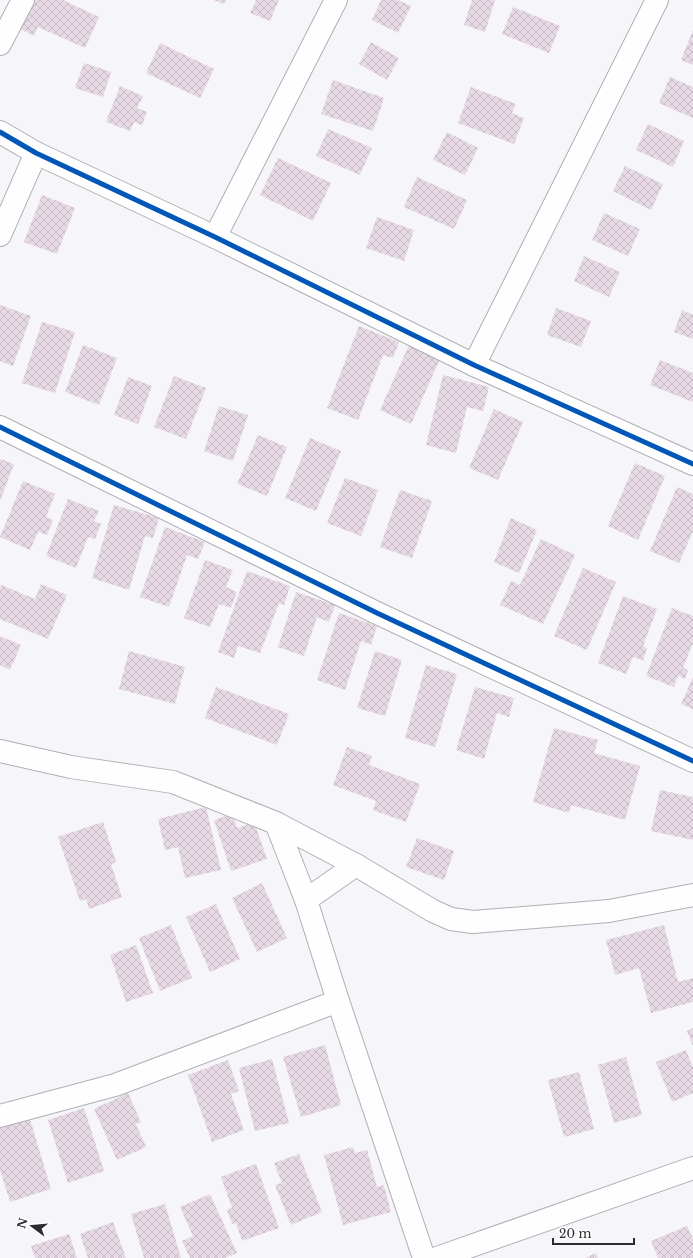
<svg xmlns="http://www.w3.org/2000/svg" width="693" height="1258" font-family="'Libre Baskerville',serif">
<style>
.building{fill:url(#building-cross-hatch)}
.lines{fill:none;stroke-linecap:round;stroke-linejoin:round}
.street-casing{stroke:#b0afb4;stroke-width:24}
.street{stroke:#fefefe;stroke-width:22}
.cycleway-casing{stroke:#fff;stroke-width:8}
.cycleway{stroke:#0057b8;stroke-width:5}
</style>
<defs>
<pattern id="building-cross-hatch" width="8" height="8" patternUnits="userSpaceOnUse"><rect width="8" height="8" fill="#e8dae5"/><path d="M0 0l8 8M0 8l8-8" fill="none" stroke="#c7bbc5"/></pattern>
</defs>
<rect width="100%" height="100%" fill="#f5f5fa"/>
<!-- building -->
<g class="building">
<path d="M31 0H63L99 17 85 48 38 27 34 36 18 28Z"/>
<path d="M214 0H226L224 4Z"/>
<path d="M256 0H279L270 21 250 13Z"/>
<path d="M381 0H398L411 6 398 33 372 20Z"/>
<path d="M472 0H495L485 32 464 25Z"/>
<path d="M513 7 560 26 549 53 502 34Z"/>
<path d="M693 30V65L681 60Z"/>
<path d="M371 42 399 58 387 80 359 64Z"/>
<path d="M160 43 214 69 200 98 146 73Z"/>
<path d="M84 63 111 72 103 97 75 88Z"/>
<path d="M670 77 693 87V118L659 103Z"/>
<path d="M333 80 384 98 373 131 321 114Z"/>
<path d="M120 86 143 96 137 108 147 112 142 125 134 122 130 131 106 122Z"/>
<path d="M471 87 516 104 512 113 524 118 514 144 458 123Z"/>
<path d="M648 124 684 141 673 167 636 150Z"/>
<path d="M328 129 372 148 360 175 316 156Z"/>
<path d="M447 132 478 148 465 175 433 160Z"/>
<path d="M278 158 331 183 313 221 260 195Z"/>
<path d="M625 166 663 184 651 210 613 191Z"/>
<path d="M417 177 467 200 454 229 404 207Z"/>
<path d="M42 195 75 208 57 254 24 242Z"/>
<path d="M604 213 640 229 628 256 592 240Z"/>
<path d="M377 217 414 230 404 261 366 248Z"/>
<path d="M584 256 620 272 609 297 574 281Z"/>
<path d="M0 305 31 316 13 366 0 361Z"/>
<path d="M556 308 591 321 581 347 547 335Z"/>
<path d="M682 310 693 315V339L674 332Z"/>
<path d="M42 322 75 332 55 393 22 383Z"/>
<path d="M359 326 399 342 393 358 383 355 358 420 327 408Z"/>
<path d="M83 345 117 358 99 405 65 392Z"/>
<path d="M409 345 440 359 411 424 380 410Z"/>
<path d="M660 360 693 373V402L650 385Z"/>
<path d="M443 375 489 387 483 411 467 407 456 453 426 445Z"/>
<path d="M174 376 206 388 186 439 154 427Z"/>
<path d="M128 377 152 386 138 424 114 415Z"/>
<path d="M219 406 248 415 233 461 204 451Z"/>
<path d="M494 409 523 422 498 480 469 468Z"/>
<path d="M258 435 287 447 267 496 237 484Z"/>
<path d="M310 438 341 451 316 511 285 498Z"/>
<path d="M0 459 14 464 0 501Z"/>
<path d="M635 463 665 476 638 540 608 526Z"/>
<path d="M345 478 378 490 361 536 327 523Z"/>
<path d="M23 481 55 494 46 517 53 520 47 535 38 532 30 550 0 537Z"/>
<path d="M677 487 693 494V531L679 563 650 551Z"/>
<path d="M400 490 432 501 412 558 380 547Z"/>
<path d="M68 499 99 511 94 521 101 524 95 539 88 537 76 568 46 556Z"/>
<path d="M114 505 159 518 153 538 145 536 129 590 92 578Z"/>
<path d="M511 518 537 530 519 573 494 562Z"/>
<path d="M165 527 205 542 198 559 187 555 169 607 140 597Z"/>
<path d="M541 539 575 555 543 624 500 605 511 581 520 585Z"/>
<path d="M205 560 233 570 226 587 237 592 231 608 219 604 210 627 184 618Z"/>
<path d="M583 568 616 582 587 650 554 636Z"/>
<path d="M247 571 290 586 284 605 279 603 260 653 238 646 234 658 218 652Z"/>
<path d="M41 584 67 595 48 639 0 619V588L1 585 35 599Z"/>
<path d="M296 592 335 605 329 622 317 617 304 656 278 647Z"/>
<path d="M623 596 657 609 643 646 647 648 643 661 633 657 626 674 598 663Z"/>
<path d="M672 608 693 616V643L683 668 688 670 685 679 678 676 674 687 646 676Z"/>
<path d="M339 613 377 626 371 645 361 641 345 690 317 680Z"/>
<path d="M0 636 21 645 10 670 0 665Z"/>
<path d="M129 651 185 667 175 704 119 689Z"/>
<path d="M375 651 402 660 385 716 357 708Z"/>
<path d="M426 665 457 674 435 747 405 738Z"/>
<path d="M693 677V709L681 704Z"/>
<path d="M216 687 289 714 277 745 205 718Z"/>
<path d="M475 687 514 698 509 717 497 713 484 759 456 750Z"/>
<path d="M554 728 598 740 594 753 640 766 625 820 571 805 569 813 533 802Z"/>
<path d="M347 747 372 756 369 765 420 784 406 822 373 810 376 801 333 785Z"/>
<path d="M660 790 693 797V840L651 831Z"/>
<path d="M206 807 221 870 185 878 178 847 165 850 158 819Z"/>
<path d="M232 814 237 828 254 822 267 859 231 871 214 820Z"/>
<path d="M103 822 116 862 111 864 122 897 89 909 86 899 80 901 58 837Z"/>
<path d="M417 838 454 851 444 880 406 867Z"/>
<path d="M262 883 287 938 257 952 232 898Z"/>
<path d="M216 904 240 959 210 972 186 917Z"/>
<path d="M171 925 192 978 160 991 139 938Z"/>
<path d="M664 925 678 982 693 978V1002L651 1013 639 968 615 975 606 940Z"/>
<path d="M136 945 153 993 126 1002 110 955Z"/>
<path d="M693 1028V1046L687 1031Z"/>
<path d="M325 1045 341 1105 301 1117 283 1057Z"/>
<path d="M686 1050 693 1067V1093L672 1102 656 1062Z"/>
<path d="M626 1057 642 1115 614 1123 598 1065Z"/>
<path d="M272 1059 289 1123 255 1131 239 1068Z"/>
<path d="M228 1060 239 1091 231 1094 244 1130 212 1142 188 1075Z"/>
<path d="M579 1072 594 1129 564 1137 548 1080Z"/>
<path d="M128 1093 141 1122 136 1124 146 1147 117 1160 94 1109Z"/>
<path d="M84 1108 104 1171 68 1183 48 1120Z"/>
<path d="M29 1116 51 1189 10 1202 0 1170V1125Z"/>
<path d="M353 1147 355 1153 367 1150 377 1187 384 1185 391 1212 343 1225 324 1155Z"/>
<path d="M299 1154 322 1212 291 1225 275 1185 282 1183 274 1163Z"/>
<path d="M256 1164 279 1228 242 1241 236 1223 232 1224 227 1210 232 1208 221 1177Z"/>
<path d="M210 1194 237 1253 225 1258H190L182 1241 193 1236 180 1207Z"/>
<path d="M165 1204 181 1258H144L131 1214Z"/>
<path d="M113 1222 126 1258H88L80 1234Z"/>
<path d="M687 1226 693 1239V1258H658L651 1241Z"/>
<path d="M69 1234 77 1258H35L31 1246Z"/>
<path d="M596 1253 598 1258H585Z"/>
</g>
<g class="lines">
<defs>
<g id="street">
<path d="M0 44 23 0"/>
<path d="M0 132 36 153 215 237 474 365 693 464"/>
<path d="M0 235 36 153"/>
<path d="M215 237 336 0"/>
<path d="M474 365 657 0"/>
<path d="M0 427 377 613 693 761"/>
<path d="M0 751 71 767 173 782 276 823 356 865 433 911 451 919 473 922 609 911 693 895"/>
<path d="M276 823 306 900 338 1001 424 1258"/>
<path d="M306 900 356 865"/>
<path d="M0 1116 115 1085 338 1001"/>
<path d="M437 1258 693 1168"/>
</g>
</defs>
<!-- street casing -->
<use href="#street" class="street-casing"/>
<!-- street -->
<use href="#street" class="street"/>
<defs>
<g id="cycleway">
<path d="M0 132 36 153 215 237 474 365 693 464"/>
<path d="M0 427 377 613 693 761"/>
</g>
</defs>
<!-- cycleway casing -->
<use href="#cycleway" class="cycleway-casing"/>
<!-- cycleway -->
<use href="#cycleway" class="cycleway"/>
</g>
<!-- north arrow -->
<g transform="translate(32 1226) rotate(286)" stroke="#ffffff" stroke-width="3" paint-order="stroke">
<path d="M0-3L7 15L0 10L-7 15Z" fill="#2c2b31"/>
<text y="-6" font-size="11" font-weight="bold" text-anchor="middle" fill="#2c2b31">N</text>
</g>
<!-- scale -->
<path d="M553 1238v6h81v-6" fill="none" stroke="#2c2b31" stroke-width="2"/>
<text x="559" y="1238" font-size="12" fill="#2c2b31" stroke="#ffffff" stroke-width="3" paint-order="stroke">20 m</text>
</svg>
